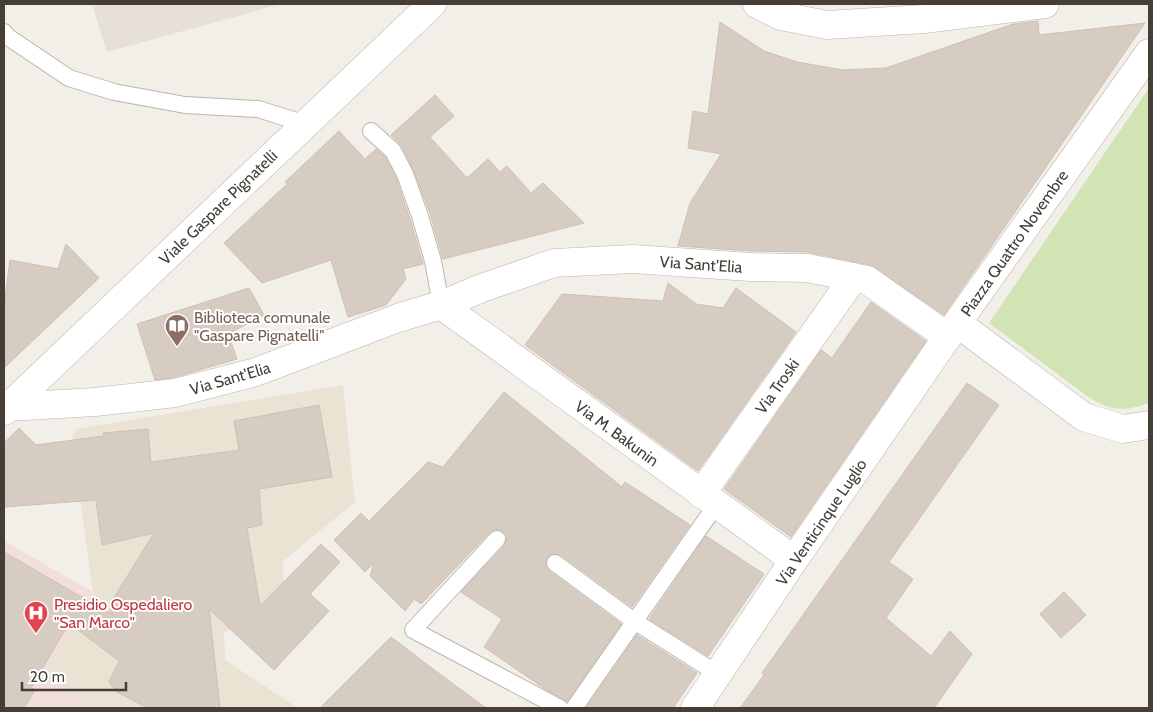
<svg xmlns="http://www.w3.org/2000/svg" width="1153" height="712" font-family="Cabin,sans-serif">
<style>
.residential{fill:#e6e0d7}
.education{fill:#eae2d3}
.medical{fill:#f2dedd}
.green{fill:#d2e3b4}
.building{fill:#d6ccc1;stroke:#cdc1b2}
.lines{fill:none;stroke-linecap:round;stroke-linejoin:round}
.service-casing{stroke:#bdb5ab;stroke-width:18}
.minor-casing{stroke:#bdb5ab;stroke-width:29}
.tertiary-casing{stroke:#bdb5ab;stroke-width:29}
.service{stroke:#fff;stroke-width:16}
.minor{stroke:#fff;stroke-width:28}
.tertiary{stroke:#fff;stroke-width:28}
.labels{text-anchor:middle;stroke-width:4;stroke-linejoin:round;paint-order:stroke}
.street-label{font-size:16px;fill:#453f37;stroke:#fff}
.education-label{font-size:16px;fill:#785e54;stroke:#fff;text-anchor:start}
.health-label{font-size:16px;fill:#be3a42;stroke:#fff;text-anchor:start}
</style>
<rect width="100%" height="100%" fill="#f2eee8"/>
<!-- residential -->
<path class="residential" d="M92 4H281L107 52Z"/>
<!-- education -->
<path class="education" d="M343 385 355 502 282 562 285 590 250 620 224 633 225 660 298 708H94L45 676 93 592 72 440 76 429Z"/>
<!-- medical -->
<path class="medical" d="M4 541 93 592 45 676 94 708H4Z"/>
<!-- green -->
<path class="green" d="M1149 88V403C1123 412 1110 411 1087 396L989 323Z"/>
<!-- building -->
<g class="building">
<path d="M1038 21 1039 35 1145 23 944 315 870 265 807 252 751 251 678 246 690 203 721 154 688 148 693 111 708 114 720 22 764 51 797 62 843 70 886 68 1013 24Z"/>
<path d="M435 95 454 116 430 137 467 178 488 159 500 172 507 166 531 193 543 183 584 223 443 259 430 213 414 171 402 146 391 135Z"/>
<path d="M339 131 365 159 376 149 385 157 396 178 410 219 423 264 403 269 406 279 386 305 348 317 331 260 262 283 224 243 287 184 285 182Z"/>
<path d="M66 244 99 278 4 368V306L10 260 58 269Z"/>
<path d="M668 283 696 304 723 308 736 288 796 332 698 471 525 345 562 294 663 301Z"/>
<path d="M249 288 264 315 228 334 237 359 172 378 155 380 137 324Z"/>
<path d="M871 302 926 341 791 537 724 489 821 350 832 358Z"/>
<path d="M967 383 999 405 889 562 913 579 886 618 931 656 950 631 972 654 934 708H740L764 675 762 673Z"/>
<path d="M504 392 622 487 625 482 690 525 632 607 561 555 551 554 547 558 546 567 549 571 621 624 567 701 545 689 484 647 502 619 461 592 504 546 507 537 503 531 495 529 490 532 421 604 414 599 405 611 370 576 374 563 365 572 334 540 361 513 369 521 428 462 443 467Z"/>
<path d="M319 405 332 477 259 489 262 525 247 528 260 606 321 544 340 562 310 594 329 611 274 670 209 609 220 708H148L117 692 109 682 119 661 69 623 31 688 35 690 24 708H4V552L111 614 110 604 154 533 102 545 96 500 4 507V443L19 428 36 445 104 436 103 433 148 429 151 462 239 450 234 421Z"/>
<path d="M706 536 764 574 708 656 649 619Z"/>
<path d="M1064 592 1086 615 1061 638 1040 614Z"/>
<path d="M637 635 697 673 673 708H586Z"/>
<path d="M391 637 433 669 486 708H320Z"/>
</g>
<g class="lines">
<defs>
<g id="service">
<path d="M4 32 8 37 69 78 114 92 185 105 258 109 306 124"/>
<path d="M371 131 393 151 405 174 420 216 433 261 441 305"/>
<path d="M497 539 413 630 560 708"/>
<path d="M555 563 634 621 718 674"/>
<path d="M574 708 716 505"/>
</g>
<g id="minor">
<path d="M441 305 794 560"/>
<path d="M957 323 1084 417 1123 429 1149 425"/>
<path d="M8 407 95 402 175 393 256 372 398 318 441 305 482 288 554 263 633 259 750 267 807 268 867 280 948 337"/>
<path d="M4 411 432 4"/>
<path d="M701 494 854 277"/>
</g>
<g id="tertiary">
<path d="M757 4 781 16 827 25 924 19 1045 4"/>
<path d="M695 708 794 560 957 323 1149 53"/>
</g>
</defs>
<!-- service casing -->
<use href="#service" class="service-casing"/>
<!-- minor casing -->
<use href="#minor" class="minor-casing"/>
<!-- tertiary casing -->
<use href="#tertiary" class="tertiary-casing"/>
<!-- service -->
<use href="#service" class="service"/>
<!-- minor -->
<use href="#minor" class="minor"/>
<!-- tertiary -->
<use href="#tertiary" class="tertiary"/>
</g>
<!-- icons -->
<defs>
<symbol id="library-pin" viewBox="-11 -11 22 30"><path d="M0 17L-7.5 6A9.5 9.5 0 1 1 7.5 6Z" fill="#8d6e63" stroke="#fff"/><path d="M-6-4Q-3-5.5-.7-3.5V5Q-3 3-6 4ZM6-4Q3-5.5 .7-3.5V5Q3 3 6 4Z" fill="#fff"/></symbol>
<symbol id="hospital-pin" viewBox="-11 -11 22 30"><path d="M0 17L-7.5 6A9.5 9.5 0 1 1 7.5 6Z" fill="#e0444e" stroke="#fff"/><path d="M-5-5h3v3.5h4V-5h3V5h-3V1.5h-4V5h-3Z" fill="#fff"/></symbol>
</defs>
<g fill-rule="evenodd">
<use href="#library-pin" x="163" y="312" width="28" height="38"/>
<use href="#hospital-pin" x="22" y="599" width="28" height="38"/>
</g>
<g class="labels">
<!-- street labels -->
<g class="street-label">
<text transform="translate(218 207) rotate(-44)" y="6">Viale Gaspare Pignatelli</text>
<text transform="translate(1014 243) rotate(-55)" y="6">Piazza Quattro Novembre</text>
<text transform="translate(701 264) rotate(4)" y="6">Via Sant'Elia</text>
<text transform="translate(230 378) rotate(-16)" y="6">Via Sant'Elia</text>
<text transform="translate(777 386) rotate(-55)" y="6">Via Troski</text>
<text transform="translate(617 433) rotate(36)" y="6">Via M. Bakunin</text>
<text transform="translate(821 522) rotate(-56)" y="6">Via Venticinque Luglio</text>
</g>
<!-- education labels -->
<g class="education-label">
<text x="194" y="323">Biblioteca comunale<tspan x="194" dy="18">"Gaspare Pignatelli"</tspan></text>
</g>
<!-- health labels -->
<g class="health-label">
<text x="54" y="610">Presidio Ospedaliero<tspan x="54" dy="18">"San Marco"</tspan></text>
</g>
</g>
<!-- border -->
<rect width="1153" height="712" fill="none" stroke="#453f37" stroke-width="10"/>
<!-- scale -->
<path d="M22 682v8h104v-8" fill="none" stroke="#453f37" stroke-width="2.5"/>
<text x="30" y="682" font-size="15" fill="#453f37" stroke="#ffffff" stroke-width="4" paint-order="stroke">20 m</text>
</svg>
